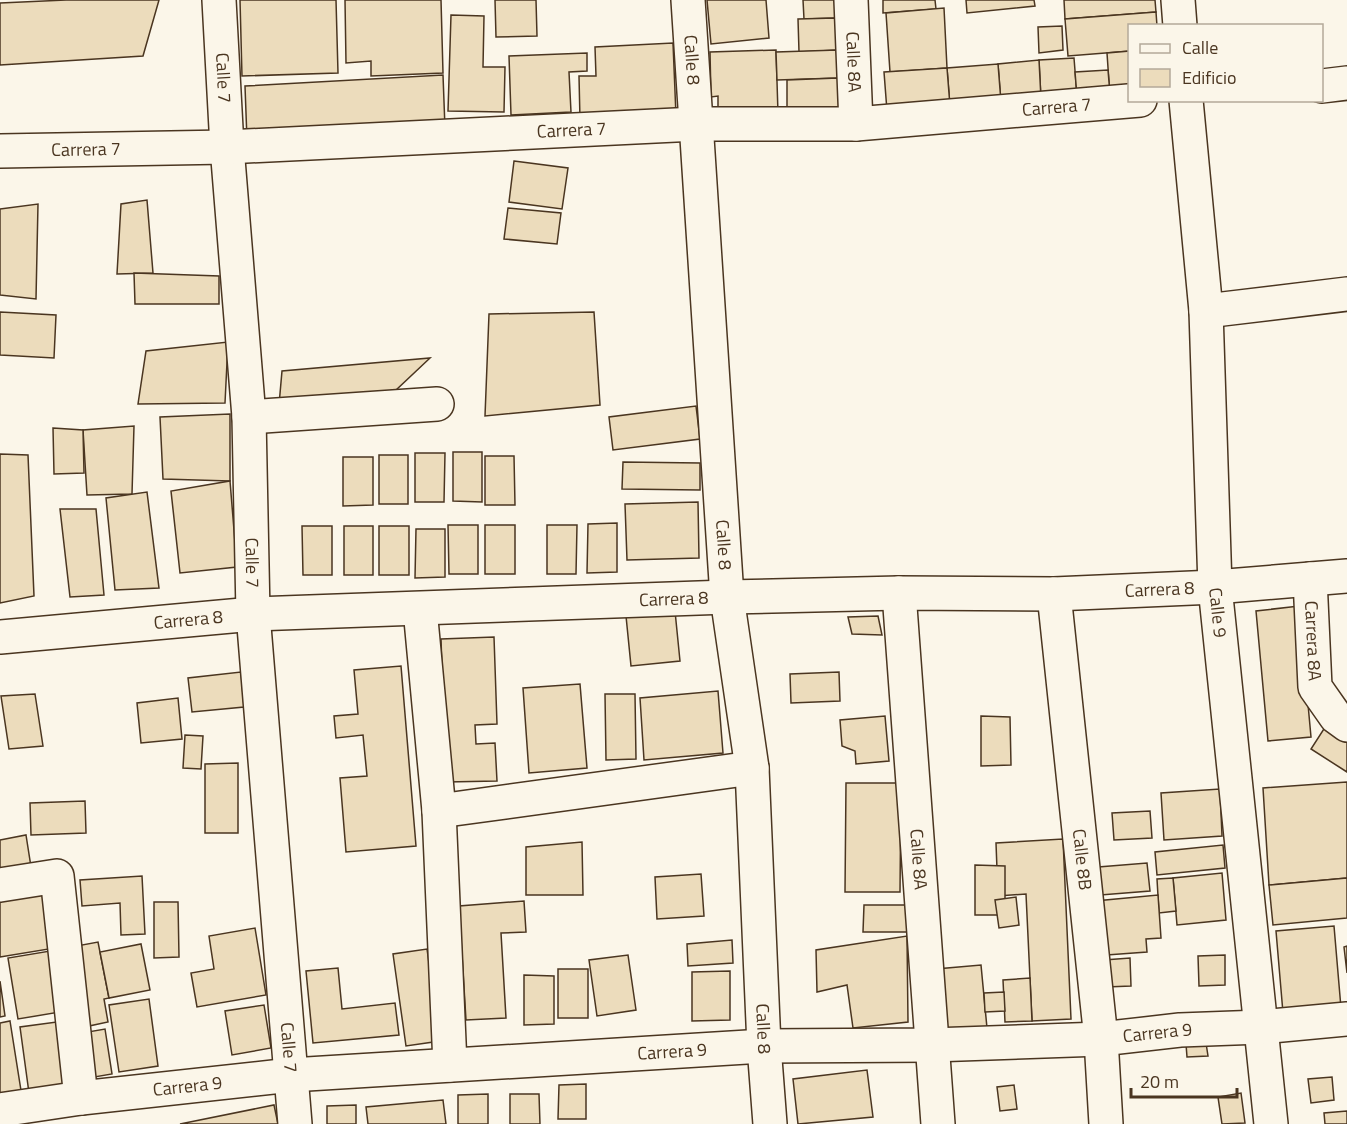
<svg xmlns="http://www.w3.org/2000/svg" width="1347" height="1124" font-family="'Titillium Web',sans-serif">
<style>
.building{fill:#ecdcbc;stroke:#4a3520;stroke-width:1.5}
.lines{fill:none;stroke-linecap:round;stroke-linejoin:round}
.minor-casing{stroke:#4a3520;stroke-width:36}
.minor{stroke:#fbf6e9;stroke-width:33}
.labels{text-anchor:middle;stroke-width:4.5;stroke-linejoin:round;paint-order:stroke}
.street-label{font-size:18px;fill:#4a3520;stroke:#fbf6e9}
</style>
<rect width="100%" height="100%" fill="#fbf6e9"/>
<!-- building -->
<g class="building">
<path d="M66 0H159L143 56 0 65V3Z"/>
<path d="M240 0H336L338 73 242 76Z"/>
<path d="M345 0H441L443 73 371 76V61L346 63Z"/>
<path d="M495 0H536L537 36 496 37Z"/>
<path d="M707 0H766L769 38 711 44Z"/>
<path d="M803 0H836V18L804 19Z"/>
<path d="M883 0H935L936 9 883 13Z"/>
<path d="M966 0H1034L1035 6 967 13Z"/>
<path d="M1064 0H1155L1156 12 1065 19Z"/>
<path d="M944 8 947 68 890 72 886 13Z"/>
<path d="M1156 12 1157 26H1130V51L1068 56 1065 19Z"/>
<path d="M451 15 484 16 483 67H505L504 112 448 111Z"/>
<path d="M836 18 838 50 799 52 798 19Z"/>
<path d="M1062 26 1063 50 1039 53 1038 27Z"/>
<path d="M673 43 676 116 580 120 579 76H596L595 47Z"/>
<path d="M776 50 778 113 718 109V96L711 97 710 52Z"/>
<path d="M838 50V78L777 80 776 52Z"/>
<path d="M1130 51V96L1110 97 1107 53Z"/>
<path d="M587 53V71L569 72 571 112 511 115 509 56Z"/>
<path d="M1074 58 1077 96 1041 99 1039 60Z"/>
<path d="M1039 60 1041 99 1001 102 998 64Z"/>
<path d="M998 64 1001 102 950 106 947 68Z"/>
<path d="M947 68 950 106 887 111 884 72Z"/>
<path d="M1108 70 1110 94 1077 96 1075 72Z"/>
<path d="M443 75 445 128 247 140 245 86Z"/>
<path d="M838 78 839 109 787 111V80Z"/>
<path d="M514 161 568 168 562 209 509 202Z"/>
<path d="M147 200 153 273 117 274 121 204Z"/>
<path d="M38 204 36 299 0 295V209Z"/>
<path d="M508 208 561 213 557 244 504 239Z"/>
<path d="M134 273 219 276V304H135Z"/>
<path d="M0 312 56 315 54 358 0 355Z"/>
<path d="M594 312 600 405 485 416 489 314Z"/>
<path d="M228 342 225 403 138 404 146 351Z"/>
<path d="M430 358 396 390 279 405 282 371Z"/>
<path d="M696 406 700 439 613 450 609 417Z"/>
<path d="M230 414V481L163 479 160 417Z"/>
<path d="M134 426 132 494 87 495 83 430Z"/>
<path d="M53 428 83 430 84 473 54 474Z"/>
<path d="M453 452H482V502L453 501Z"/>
<path d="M415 453H445L444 502H415Z"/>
<path d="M0 454 28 455 34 596 0 603Z"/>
<rect x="379" y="455" width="29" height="49"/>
<path d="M485 456H514L515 505H485Z"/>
<path d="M343 457H373V505L343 506Z"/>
<path d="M623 462 700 463V490L622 489Z"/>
<path d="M230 481 237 567 180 573 171 491Z"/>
<path d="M147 492 159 588 115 590 106 498Z"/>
<path d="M698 502 699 558 627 560 625 504Z"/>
<path d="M60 509H96L104 595 70 597Z"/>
<path d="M617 523V572L587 573 588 524Z"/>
<path d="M448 525H478V574H449Z"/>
<rect x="485" y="525" width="30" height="49"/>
<path d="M547 525H577L576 574H547Z"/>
<path d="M302 526H332V575H303Z"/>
<rect x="344" y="526" width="29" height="49"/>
<rect x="379" y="526" width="30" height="49"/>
<path d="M416 529H445V577L415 578Z"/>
<path d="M1299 606 1311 737 1268 741 1256 611Z"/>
<path d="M675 611 680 661 631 666 626 616Z"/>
<path d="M878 616 882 635 852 634 848 617Z"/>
<path d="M494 637 497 724 475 725 476 744 495 743 497 781 446 782 441 639Z"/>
<path d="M401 666 416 846 346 852 340 778 367 776 363 735 336 738 334 716 358 714 354 670Z"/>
<path d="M241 672 244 707 192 712 188 678Z"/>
<path d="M839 672 840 701 791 703 790 674Z"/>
<path d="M580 684 587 768 529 773 523 688Z"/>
<path d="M718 691 723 753 644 760 640 698Z"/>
<path d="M35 694 43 746 9 749 1 696Z"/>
<path d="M605 694H635L636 759 606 760Z"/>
<path d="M178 698 182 739 141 743 137 703Z"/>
<path d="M885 716 889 761 856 764 855 751 842 746 840 720Z"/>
<path d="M981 716 1010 717 1011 765 981 766Z"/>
<path d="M1329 721 1347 733V772L1311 749Z"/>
<path d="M185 735 203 736 201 769 183 768Z"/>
<path d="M238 763V833H205V764Z"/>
<path d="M1347 782V878L1269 885 1263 788Z"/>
<path d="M846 783H901L900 892H845Z"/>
<path d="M1220 789 1222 836 1164 840 1161 793Z"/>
<path d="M85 801 86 833 31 835 30 803Z"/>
<path d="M1150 811 1152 838 1114 840 1112 813Z"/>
<path d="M26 835 31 867 0 872V840Z"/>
<path d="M1063 839 1071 1019 1032 1021 1026 894 998 896 996 843Z"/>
<path d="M582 842 583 895H526V847Z"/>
<path d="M1223 845 1225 868 1157 875 1155 852Z"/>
<path d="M1147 863 1150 891 1088 896 1086 868Z"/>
<path d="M975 865 1005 866V915H975Z"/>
<path d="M1222 873 1226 920 1177 925 1173 878Z"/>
<path d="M701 874 704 916 657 919 655 877Z"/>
<path d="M142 876 145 934 121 935 120 903 82 906 80 880Z"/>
<path d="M1173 878 1176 911 1159 913 1157 879Z"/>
<path d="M1347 878V918L1273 925 1269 885Z"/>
<path d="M44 879 55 948 0 957V886Z"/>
<path d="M1158 895 1161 938 1146 939 1147 952 1093 956 1095 901Z"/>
<path d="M1016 897 1019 925 999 928 995 900Z"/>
<path d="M524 901 526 932 501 933 506 1018 466 1020 459 906Z"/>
<path d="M154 902H178L179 957 154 958Z"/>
<path d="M864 905H908V932H863Z"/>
<path d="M1334 926 1341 1008 1283 1013 1276 931Z"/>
<path d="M255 928 266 995 197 1007 191 973 214 969 209 936Z"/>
<path d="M907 936 908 1022 853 1028 847 985 817 992 816 950Z"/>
<path d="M732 940 733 963 688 966 687 944Z"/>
<path d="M98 942 109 998 104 999 108 1022 89 1026 71 947Z"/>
<path d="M141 944 150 990 109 998 100 952Z"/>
<path d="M1347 946V973L1344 947Z"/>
<path d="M427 949 440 1041 406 1046 393 954Z"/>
<path d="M50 951 60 1012 18 1019 8 958Z"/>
<path d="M628 955 636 1010 597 1016 589 960Z"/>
<path d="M1225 955V985L1199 986 1198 956Z"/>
<path d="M1130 958 1131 986 1106 987 1104 960Z"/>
<path d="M981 965 987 1028 943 1032 936 969Z"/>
<path d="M338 968 342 1009 395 1003 399 1035 313 1043 306 971Z"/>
<rect x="558" y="969" width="30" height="49"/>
<path d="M730 971V1020L692 1021V972Z"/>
<path d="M524 975 554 976V1024L524 1025Z"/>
<path d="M1030 978 1032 1021 1005 1022 1003 980Z"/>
<path d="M0 981 5 1016 0 1017Z"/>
<path d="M1004 992 1005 1011 985 1012 984 993Z"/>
<path d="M149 999 158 1066 119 1072 109 1005Z"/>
<path d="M264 1005 271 1048 232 1055 225 1011Z"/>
<path d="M10 1021 22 1097 0 1101V1023Z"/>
<path d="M64 1021 73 1086 29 1093 20 1027Z"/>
<path d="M105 1029 112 1074 83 1079 76 1034Z"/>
<path d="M1206 1043 1208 1056 1187 1057 1186 1044Z"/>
<path d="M867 1070 873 1117 798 1124 793 1079Z"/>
<path d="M1332 1077 1334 1100 1311 1103 1308 1079Z"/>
<path d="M586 1084V1119H558L559 1085Z"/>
<path d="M1014 1085 1017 1109 1000 1111 997 1087Z"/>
<path d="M1241 1093 1245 1123 1222 1124 1218 1097Z"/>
<path d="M488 1094V1124H458V1095Z"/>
<path d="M510 1094H539L540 1124H510Z"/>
<path d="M443 1100 446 1124H368L366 1107Z"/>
<path d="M274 1105 278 1124H180Z"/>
<path d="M356 1105V1124H327V1106Z"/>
<path d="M1347 1111V1124H1325L1324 1113Z"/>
</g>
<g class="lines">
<defs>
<g id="minor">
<path id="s1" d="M219 0 227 147 249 417 253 614 295 1124"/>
<path id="s2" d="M688 0 727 597 752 768 764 1046 770 1124"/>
<path id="s3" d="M851 0 856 124"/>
<path d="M1178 0 1180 26"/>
<path d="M1322 86 1347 83"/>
<path id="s4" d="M1186 100 1206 311 1215 587 1271 1124"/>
<path id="s5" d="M0 151 227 147 696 124H856L1140 100"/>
<path d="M1206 311 1347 294"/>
<path d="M249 417 437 404"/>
<path id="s6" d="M1310 579 1315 687 1336 717 1347 725"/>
<path id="s7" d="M899 593 938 1124"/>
<path id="s8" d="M1054 594 1101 1039 1106 1124"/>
<path d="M420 609 439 811 450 1065"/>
<path id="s9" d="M0 637 253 614 727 597 899 593 1054 594 1215 587 1347 576"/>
<path d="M439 811 752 768"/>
<path d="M0 885 57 876 81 1098"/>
<path id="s10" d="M0 1110 81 1098 291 1075 764 1046 932 1045 1101 1039 1180 1030 1261 1027 1347 1019"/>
</g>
</defs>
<!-- minor casing -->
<use href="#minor" class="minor-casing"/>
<!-- minor -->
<use href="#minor" class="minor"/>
</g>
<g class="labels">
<!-- street labels -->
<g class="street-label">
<text dy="6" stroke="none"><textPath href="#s2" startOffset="60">Calle 8</textPath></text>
<text dy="6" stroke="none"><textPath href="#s3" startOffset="62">Calle 8A</textPath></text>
<text dy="6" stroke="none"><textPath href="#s1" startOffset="78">Calle 7</textPath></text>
<text dy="6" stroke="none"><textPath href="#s5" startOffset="1058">Carrera 7</textPath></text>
<text dy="6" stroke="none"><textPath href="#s5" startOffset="572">Carrera 7</textPath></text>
<text dy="6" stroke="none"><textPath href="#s5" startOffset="86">Carrera 7</textPath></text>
<text dy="6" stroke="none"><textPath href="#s2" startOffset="546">Calle 8</textPath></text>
<text dy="6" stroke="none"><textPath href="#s1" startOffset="564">Calle 7</textPath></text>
<text dy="6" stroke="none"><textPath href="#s9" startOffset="1161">Carrera 8</textPath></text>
<text dy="6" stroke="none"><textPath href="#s9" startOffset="675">Carrera 8</textPath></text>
<text dy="6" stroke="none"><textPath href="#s4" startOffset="514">Calle 9</textPath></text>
<text dy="6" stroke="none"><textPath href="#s9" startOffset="189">Carrera 8</textPath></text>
<text dy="6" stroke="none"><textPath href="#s6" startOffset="62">Carrera 8A</textPath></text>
<text dy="6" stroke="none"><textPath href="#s7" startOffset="267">Calle 8A</textPath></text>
<text dy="6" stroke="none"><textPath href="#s8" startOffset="267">Calle 8B</textPath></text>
<text dy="6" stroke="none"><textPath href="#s2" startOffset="1032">Calle 8</textPath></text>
<text dy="6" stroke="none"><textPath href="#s10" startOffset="1161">Carrera 9</textPath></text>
<text dy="6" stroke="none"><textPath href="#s1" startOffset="1050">Calle 7</textPath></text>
<text dy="6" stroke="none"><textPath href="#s10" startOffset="675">Carrera 9</textPath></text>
<text dy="6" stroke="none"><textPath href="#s10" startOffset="189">Carrera 9</textPath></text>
</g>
</g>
<!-- legend -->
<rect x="1128" y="24" width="195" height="78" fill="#fbf6e9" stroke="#b4a999" stroke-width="1.5"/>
<rect x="1140" y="44" width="30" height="9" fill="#fbf6e9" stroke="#b4a999" stroke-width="1.5"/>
<text x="1182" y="54" font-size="18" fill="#4a3520">Calle</text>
<rect x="1140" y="69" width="30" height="18" fill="#ecdcbc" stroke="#b4a999" stroke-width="1.5"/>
<text x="1182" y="84" font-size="18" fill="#4a3520">Edificio</text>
<!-- scale -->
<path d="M1131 1088v9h106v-9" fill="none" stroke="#4a3520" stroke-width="3"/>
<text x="1140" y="1088" font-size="18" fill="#4a3520" stroke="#fbf6e9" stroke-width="4.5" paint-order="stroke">20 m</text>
</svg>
